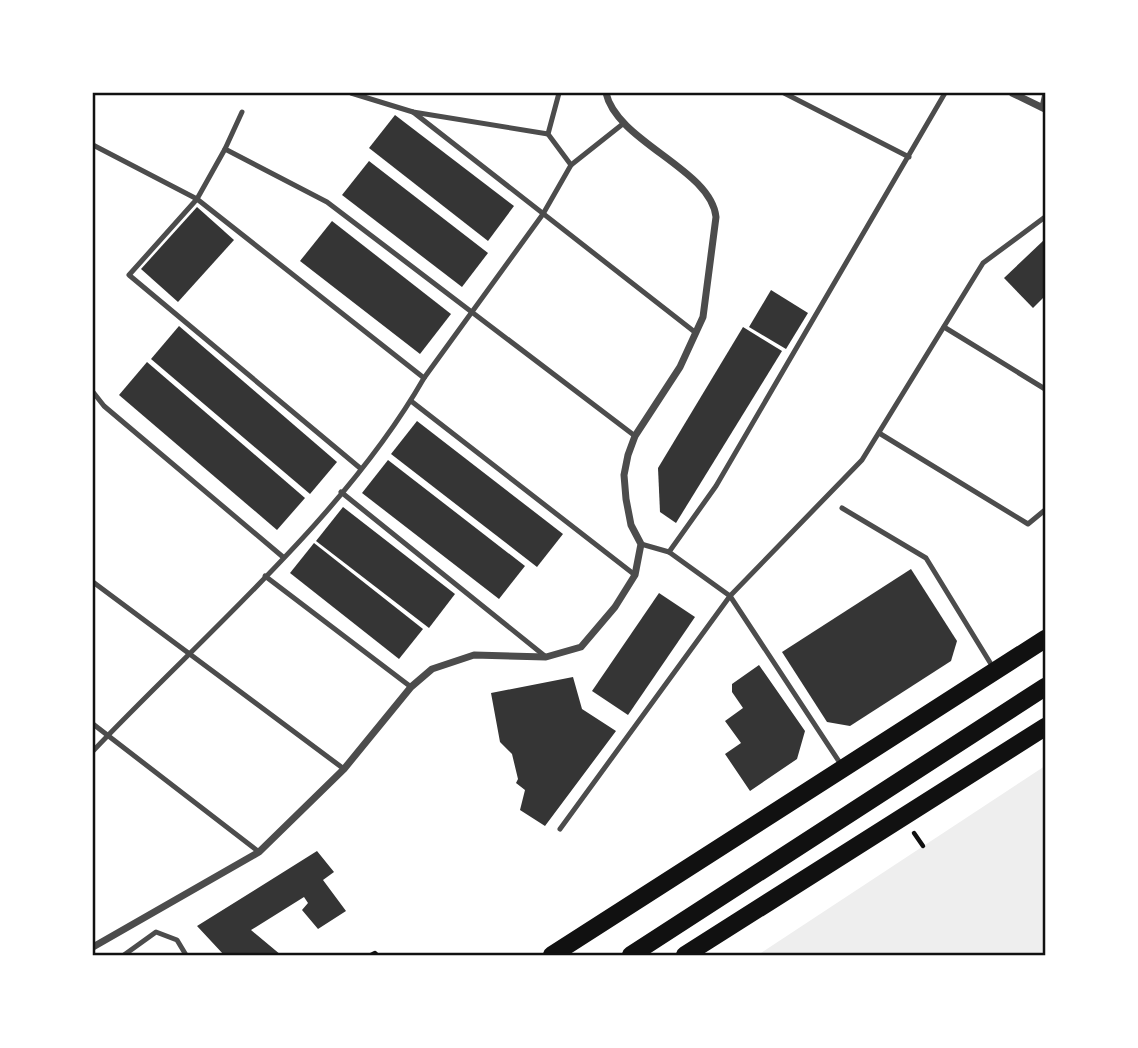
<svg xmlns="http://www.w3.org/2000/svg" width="1138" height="1048" font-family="'IBM Plex Sans',sans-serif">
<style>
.green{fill:#eee}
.building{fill:#353535}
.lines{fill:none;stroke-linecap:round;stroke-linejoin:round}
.path{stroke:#111;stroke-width:4.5}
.service{stroke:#4c4c4c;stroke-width:5}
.minor{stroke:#4c4c4c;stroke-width:7}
.primary{stroke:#111;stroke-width:18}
.neatline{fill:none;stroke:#111;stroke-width:2.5}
</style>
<rect width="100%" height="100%" fill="#fff"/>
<!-- green -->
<path class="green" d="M1045 766V955H758Z"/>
<!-- building -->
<g class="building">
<path d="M395 115 514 206 488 241 369 148Z"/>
<path d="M369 161 488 253 462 287 342 195Z"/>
<path d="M197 207 234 240 178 302 141 269Z"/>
<path d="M332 221 451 314 420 354 300 261Z"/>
<path d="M1045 239V296L1033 308 1004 278Z"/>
<path d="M771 290 808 313 786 349 749 327Z"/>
<path d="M179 326 337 462 310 494 151 359Z"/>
<path d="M743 327 782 351 676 523 660 512 658 468Z"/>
<path d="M147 362 305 498 277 530 119 395Z"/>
<path d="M417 421 563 534 537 567 391 454Z"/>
<path d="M388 460 525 566 499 599 362 493Z"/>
<path d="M343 507 455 594 429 628 316 541Z"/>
<path d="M314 543 423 629 399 659 290 573Z"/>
<path d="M911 569 957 641 951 661 850 726 827 722 782 652Z"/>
<path d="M659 593 695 617 628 715 592 691Z"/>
<path d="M759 665 805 731 797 759 750 791 725 754 741 743 725 721 743 708 732 692V684Z"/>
<path d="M573 677 582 709 616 731 545 826 520 810 525 790 516 783 518 779 512 754 500 742 491 693Z"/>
<path d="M317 851 334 872 323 880 346 911 318 929 302 910 308 903 304 897 251 930 281 955H224L197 926Z"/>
</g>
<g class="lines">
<!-- path -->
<g class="path">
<path d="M914 833 923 846"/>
<path d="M371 955 375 953 377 955"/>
</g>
<!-- service -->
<g class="service">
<path d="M351 93 413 112 548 134"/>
<path d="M559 93 548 134 571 165"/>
<path d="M784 93 909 157"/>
<path d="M1042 107 1045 93"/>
<path d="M242 112 225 149 327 202 635 436"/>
<path d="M413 112 696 333"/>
<path d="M93 145 197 199 424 378"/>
<path d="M225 149 197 199 129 275 360 468"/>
<path d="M944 327 1045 389"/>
<path d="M93 392 104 406 283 557"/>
<path d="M411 401 635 575"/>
<path d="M879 433 1028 524 1045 510"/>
<path d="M341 492 546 657"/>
<path d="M842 508 926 558 994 669"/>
<path d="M641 544 669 552 730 596 842 766"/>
<path d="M669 552 716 486 945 93"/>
<path d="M265 576 411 687"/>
<path d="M93 582 344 769"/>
<path d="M93 724 259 852"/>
<path d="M93 751C202 636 345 516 424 378L543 214 571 165 624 123"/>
<path d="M560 829 730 596 862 460 983 263 1045 217"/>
<path d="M124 955 156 932 177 940 186 955"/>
</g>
<!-- minor -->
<g class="minor">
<path d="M1012 93 1045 109"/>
<path d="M93 947 259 852 344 769 411 687 432 669 474 655 546 657 581 647 615 607 635 575 641 544 631 525 626 499 624 475 628 455 635 436 680 367 703 317 716 217C711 169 617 142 606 93"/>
</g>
<!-- primary -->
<g class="primary">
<path d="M552 955 1045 639"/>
<path d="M631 955 1045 687"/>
<path d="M685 955 1045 727"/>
</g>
</g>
<!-- border -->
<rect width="1138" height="1048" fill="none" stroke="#ffffff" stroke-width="189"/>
<rect x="94" y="94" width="950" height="860" class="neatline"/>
</svg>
